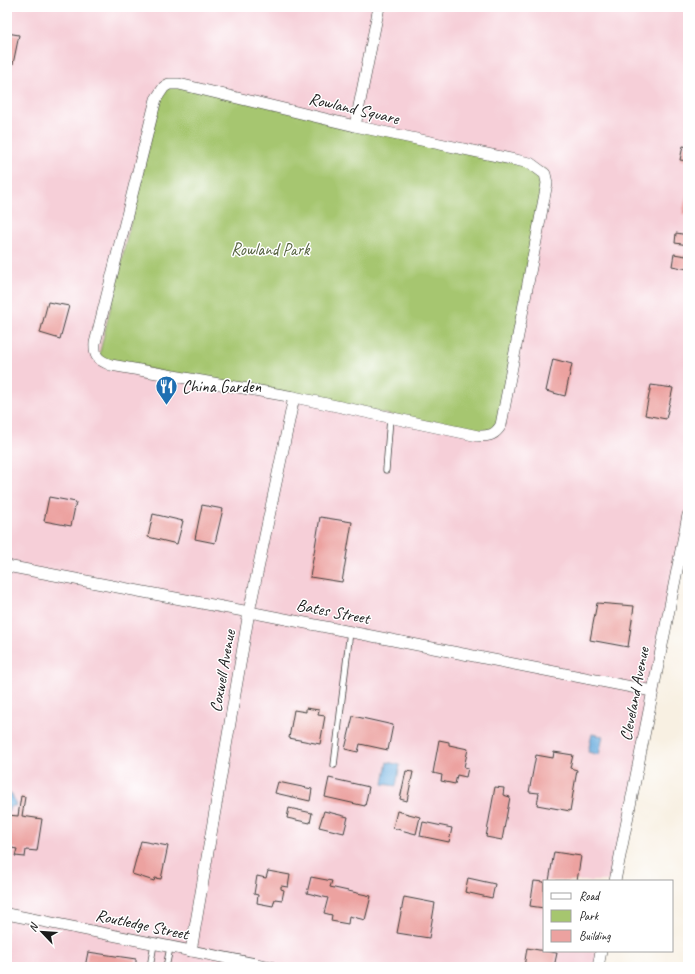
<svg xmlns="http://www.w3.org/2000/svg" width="695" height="974" font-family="Caveat,sans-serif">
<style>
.built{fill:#f6cfd8}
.green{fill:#a6c66f;stroke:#617146}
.water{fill:#68abdd;stroke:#42647c}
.building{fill:#eca2a0}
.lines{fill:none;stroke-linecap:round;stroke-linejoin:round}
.lane-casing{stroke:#3d3c3a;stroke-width:7}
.street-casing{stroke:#3d3c3a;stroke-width:12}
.lane{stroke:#fff;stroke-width:5.5}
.street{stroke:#fff;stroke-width:11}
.labels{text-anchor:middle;stroke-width:3;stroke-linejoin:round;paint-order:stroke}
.street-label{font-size:17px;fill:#1c1c1c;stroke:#fff}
.park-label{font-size:17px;fill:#53603d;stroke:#fff}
.poi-label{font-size:17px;fill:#1c1c1c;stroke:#fff;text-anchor:start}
</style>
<rect width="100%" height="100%" fill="#fff"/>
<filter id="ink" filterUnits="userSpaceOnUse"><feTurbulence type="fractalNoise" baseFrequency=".025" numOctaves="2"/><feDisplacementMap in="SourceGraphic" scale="8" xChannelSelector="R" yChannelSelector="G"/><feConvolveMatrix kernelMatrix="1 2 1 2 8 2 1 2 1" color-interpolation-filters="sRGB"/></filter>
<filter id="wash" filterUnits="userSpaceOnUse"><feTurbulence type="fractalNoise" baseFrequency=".012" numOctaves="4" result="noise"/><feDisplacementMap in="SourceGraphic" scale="16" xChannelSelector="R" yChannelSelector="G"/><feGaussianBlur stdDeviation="0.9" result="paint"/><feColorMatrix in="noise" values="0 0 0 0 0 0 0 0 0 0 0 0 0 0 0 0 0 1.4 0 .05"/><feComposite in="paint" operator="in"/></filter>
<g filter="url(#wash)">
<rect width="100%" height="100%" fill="#f8f0e2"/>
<!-- built -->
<path class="built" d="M7 7H688V519L614 881H544V951H600L597 967H7Z"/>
<!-- green -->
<path class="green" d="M164 80 547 170 497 435 98 360Z"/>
<!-- water -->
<g class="water">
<path d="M592 734 603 736 599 755 588 752Z"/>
<path d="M387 762 400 765 396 786 383 784Z"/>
<path d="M7 792 12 794 16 806H11L7 813Z"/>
</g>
<g id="blocks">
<!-- building -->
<g class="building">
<path d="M7 33 19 35 13 64 7 62Z"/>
<path d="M683 146 688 147V161L680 160Z"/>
<path d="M687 192H688V215L682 214Z"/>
<path d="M676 233 688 235V245L675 243Z"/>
<path d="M687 247 688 269 672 266 674 254 686 256Z"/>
<path d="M48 302 69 306 60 339 40 333Z"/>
<path d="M553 359 572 364 565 396 546 391Z"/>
<path d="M651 385 673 388 666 419 645 415Z"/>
<path d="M49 497 76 502 71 526 44 521Z"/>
<path d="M202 505 223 509 215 543 195 539Z"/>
<path d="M153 514 183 521 177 544 148 537Z"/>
<path d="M320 517 352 522 342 582 310 577Z"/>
<path d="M597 603 634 606 628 647 590 640Z"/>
<path d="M306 708 319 710 318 715 325 716 320 744 289 738 294 710 306 712Z"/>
<path d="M353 716 393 725 388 750 360 744 358 752 345 749Z"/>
<path d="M439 740 449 742V745L468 749 464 767 468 768 466 777 457 775 455 784 441 781 442 775 433 773Z"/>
<path d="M554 752 573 755 570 768 577 770 570 811 537 805 539 793 529 792 536 755 553 758Z"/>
<path d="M406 771 413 772 407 801 400 799Z"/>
<path d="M329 778 369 787 365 806 325 797Z"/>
<path d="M278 782 312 789 310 801 275 793Z"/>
<path d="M495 787 504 788 503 795 510 797 502 840 486 837Z"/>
<path d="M21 796 25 797 22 816 42 819 37 851 26 850 25 857 15 856 17 849 7 847 8 815 18 816Z"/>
<path d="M289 808 312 813 310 823 287 818Z"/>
<path d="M324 811 348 817 344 833 319 827Z"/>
<path d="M397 811 420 817 416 834 393 828Z"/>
<path d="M423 822 452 828 449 842 420 836Z"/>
<path d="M141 841 168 846 161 879 155 878 154 881 132 874Z"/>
<path d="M554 852 581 856 577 881H549Z"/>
<path d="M268 871 290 875 288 887 281 886V889L284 890 282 900 275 899 273 906 257 903 258 895 254 894 257 876 266 878Z"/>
<path d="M311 877 332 881 330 887 371 896 365 920 349 916 348 924 331 921 332 915 324 913 328 898 307 893Z"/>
<path d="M468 878 495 884 492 898 465 892Z"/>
<path d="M534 881 544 882V908L530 906Z"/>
<path d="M404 897 435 903 429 938 397 933Z"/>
<path d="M527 948 557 953 554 967H524Z"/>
<path d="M88 952 136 959V967H107L98 965V967H85Z"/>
</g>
</g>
</g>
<g filter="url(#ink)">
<use href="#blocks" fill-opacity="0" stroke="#3d3c3a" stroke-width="1"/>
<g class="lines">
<defs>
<g id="lane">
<path d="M386 470 390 418"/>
<path d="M334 765 350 631"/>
<path d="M150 967 154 944"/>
<path d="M166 967 170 948"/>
</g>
<g id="street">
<path d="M169 84H179L355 126 530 163 545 174 547 183 501 425C495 435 490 436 478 436L294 397 111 365C98 360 94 357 95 343L156 99 164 87Z"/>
<path d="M355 126 379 7"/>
<path d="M7 566 249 612 652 691"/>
<path d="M615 881 688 515"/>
<path d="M7 914 271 967"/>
<path d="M191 951 249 612 294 397"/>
<path d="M598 967 601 951"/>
</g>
</defs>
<!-- lane casing -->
<use href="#lane" class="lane-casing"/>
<!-- street casing -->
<use href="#street" class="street-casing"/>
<!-- lane -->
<use href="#lane" class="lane"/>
<!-- street -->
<use href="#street" class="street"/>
</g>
</g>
<!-- icons -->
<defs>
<symbol id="restaurant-pin" viewBox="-11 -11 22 30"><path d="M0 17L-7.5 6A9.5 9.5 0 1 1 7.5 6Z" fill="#1f6fb2" stroke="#fff"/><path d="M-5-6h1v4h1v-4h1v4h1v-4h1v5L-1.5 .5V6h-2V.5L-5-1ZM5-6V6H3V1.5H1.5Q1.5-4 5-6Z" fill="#fff"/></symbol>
</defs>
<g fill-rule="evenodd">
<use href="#restaurant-pin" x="154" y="374" width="25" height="34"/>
</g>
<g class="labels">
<!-- street labels -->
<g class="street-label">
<text transform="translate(354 108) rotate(13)" y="6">Rowland Square</text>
<text transform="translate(333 611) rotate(11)" y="6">Bates Street</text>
<text transform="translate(222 671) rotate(-80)" y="6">Coxwell Avenue</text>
<text transform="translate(634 694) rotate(-79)" y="6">Cleveland Avenue</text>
<text transform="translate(142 924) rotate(12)" y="6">Routledge Street</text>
</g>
<!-- park labels -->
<g class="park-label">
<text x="270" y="255">Rowland Park</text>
</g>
<!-- poi labels -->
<g class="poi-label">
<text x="182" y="392">China Garden</text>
</g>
</g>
<!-- margin -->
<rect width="695" height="974" fill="none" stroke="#fff" stroke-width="24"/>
<!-- legend -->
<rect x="543" y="880" width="130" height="72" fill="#ffffff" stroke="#a4a4a4"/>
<rect x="551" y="893" width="20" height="6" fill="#ffffff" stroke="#a4a4a4"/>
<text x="579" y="900" font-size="12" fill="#1c1c1c">Road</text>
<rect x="551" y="910" width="20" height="12" fill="#a6c66f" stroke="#a4a4a4"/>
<text x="579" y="920" font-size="12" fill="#1c1c1c">Park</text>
<rect x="551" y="930" width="20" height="12" fill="#eca2a0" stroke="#a4a4a4"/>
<text x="579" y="940" font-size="12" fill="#1c1c1c">Building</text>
<!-- north arrow -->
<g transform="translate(42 932) rotate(295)" stroke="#ffffff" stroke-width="3" paint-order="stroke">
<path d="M0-3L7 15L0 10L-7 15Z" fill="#1c1c1c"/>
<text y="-6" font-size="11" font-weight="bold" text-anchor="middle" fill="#1c1c1c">N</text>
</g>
</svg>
